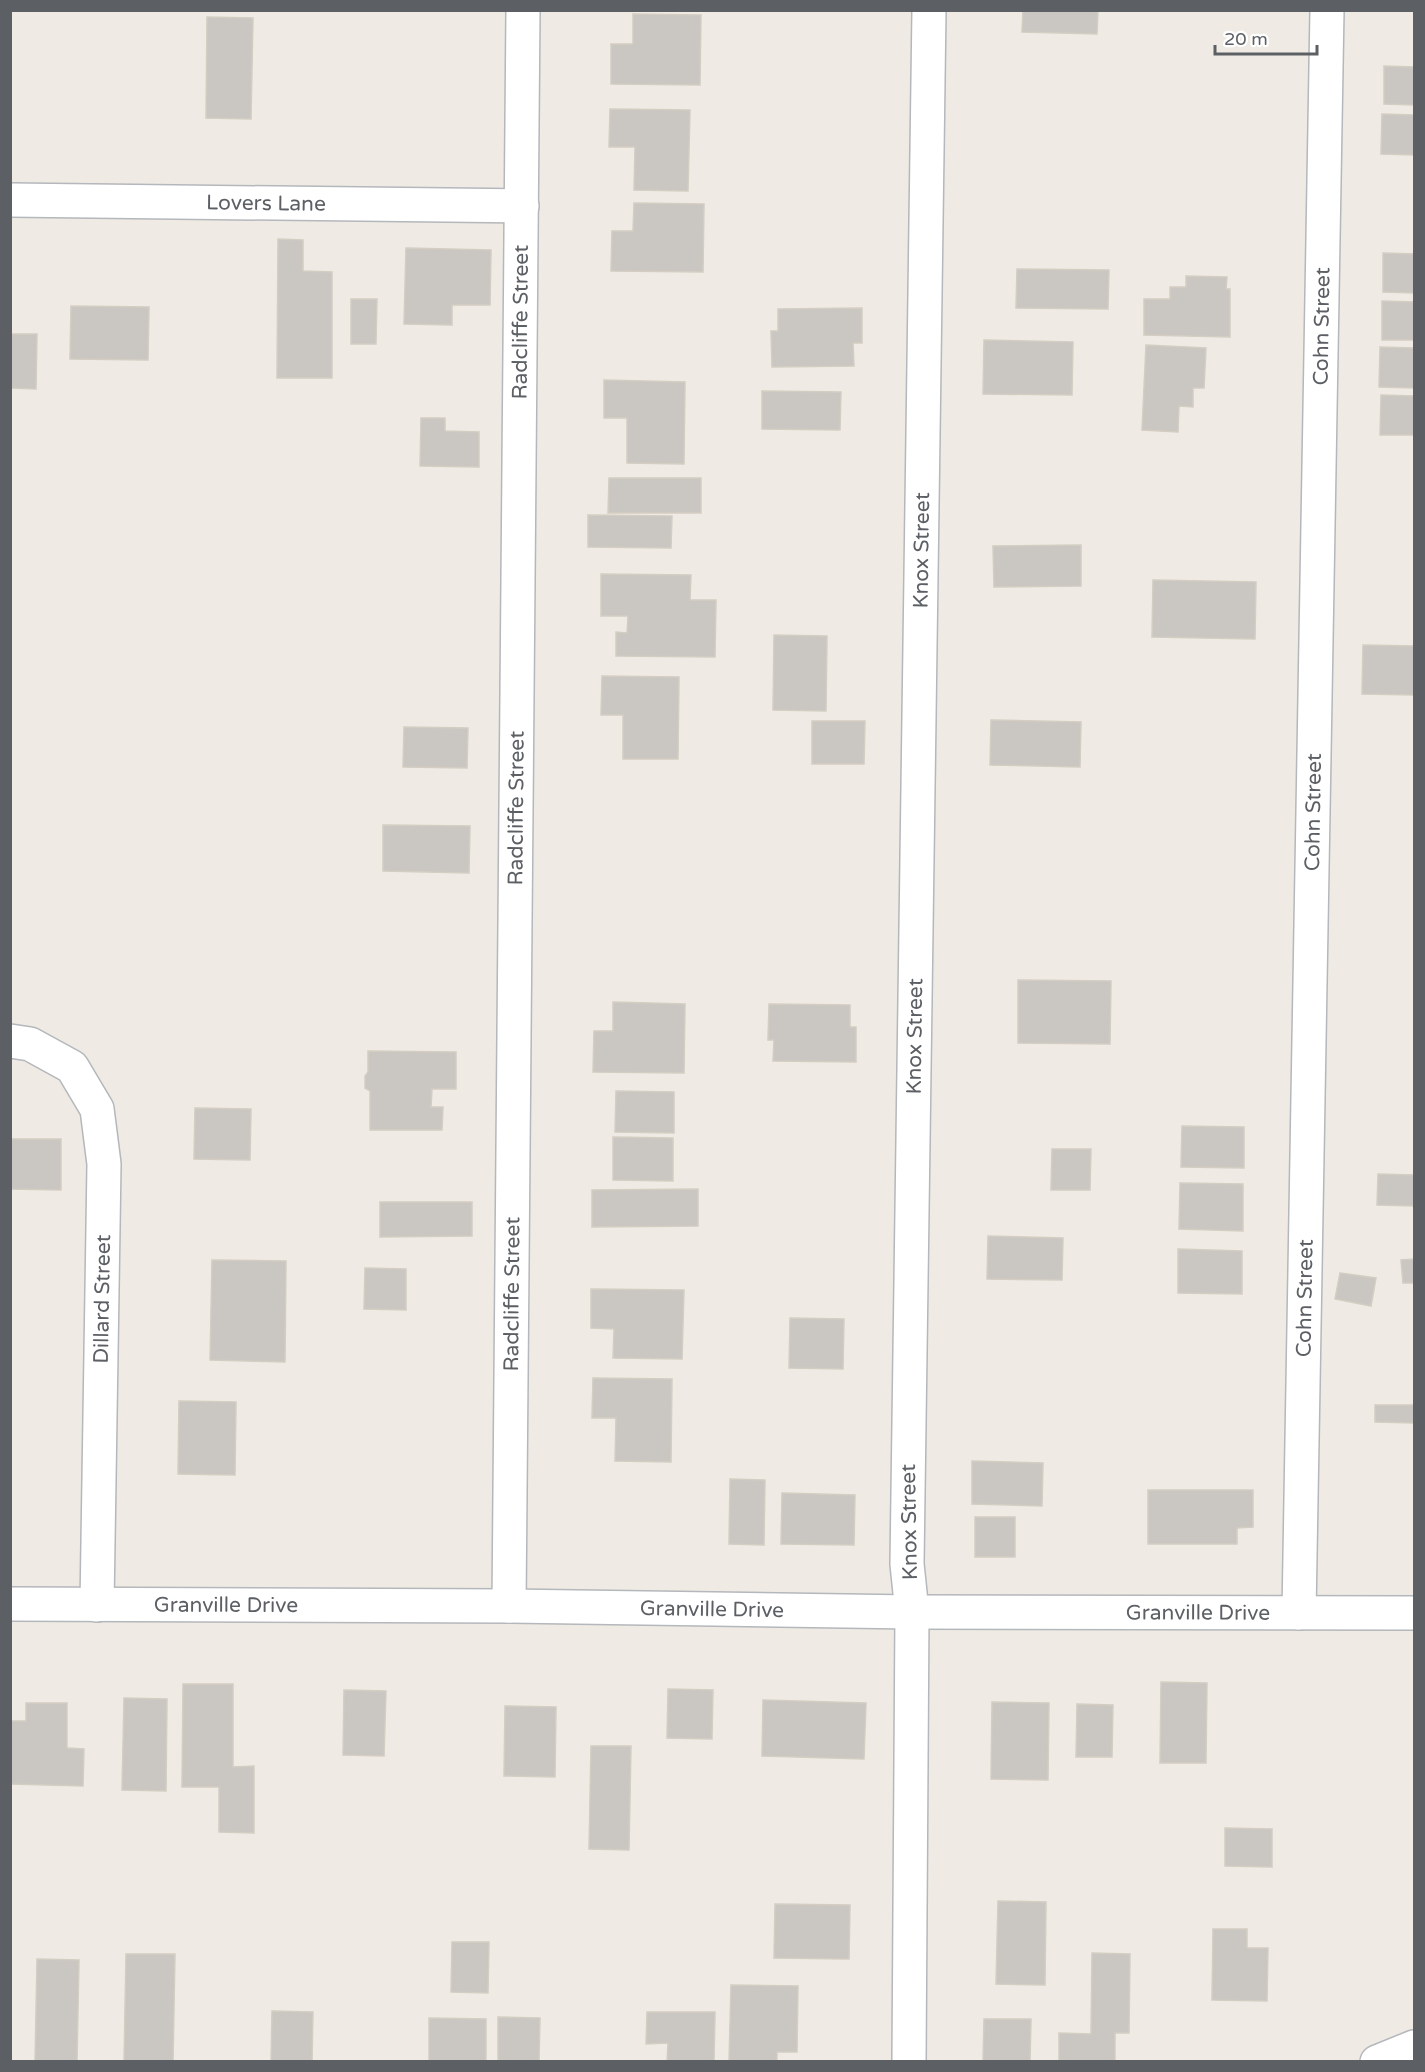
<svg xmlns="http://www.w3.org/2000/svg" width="1425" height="2072" font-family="'Varela Round',sans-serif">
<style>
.building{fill:#cac6c1;stroke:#d3cdc2;stroke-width:1.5}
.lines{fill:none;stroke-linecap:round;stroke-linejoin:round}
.minor-casing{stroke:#b4b7bb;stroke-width:36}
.minor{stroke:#fff;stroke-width:33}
.labels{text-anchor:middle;stroke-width:4.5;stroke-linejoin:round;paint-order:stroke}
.street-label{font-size:21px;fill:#5c6065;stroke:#fff}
</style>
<rect width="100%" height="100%" fill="#efebe4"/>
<!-- building -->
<g class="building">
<path d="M1023 10H1098L1097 34 1022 32Z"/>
<path d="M633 14 701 15 700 85 611 84V44H633Z"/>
<path d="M207 17 253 18 251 119 206 118Z"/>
<path d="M1384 66 1414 67V105L1384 104Z"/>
<path d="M610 109 690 110 688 191 634 190 635 147H609Z"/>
<path d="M1382 114 1414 115V155L1381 154Z"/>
<path d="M634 203 704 204 703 272 611 271 612 231H633Z"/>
<path d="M278 239 303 240V271L332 272V378H277Z"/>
<path d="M406 248 491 250 490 305H452V325L404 324Z"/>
<path d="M1383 253 1414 254V293L1383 292Z"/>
<path d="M1017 269 1109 270 1108 309 1016 308Z"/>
<path d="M1186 276 1227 277 1226 289H1230V337L1144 335V299H1170V287H1186Z"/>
<path d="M351 299H377L376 344H351Z"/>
<path d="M1382 301 1414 302V340H1382Z"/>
<path d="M71 306 149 307 148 360 70 359Z"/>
<path d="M862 308V343H853L854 366 772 367 771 331H778V309Z"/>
<path d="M10 334H37L36 389 10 388Z"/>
<path d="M984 340 1073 342 1072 395 983 394Z"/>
<path d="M1146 345 1206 348 1204 388H1193V407L1179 406 1178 432 1142 430Z"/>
<path d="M1380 347 1414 348V388L1379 387Z"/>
<path d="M604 380 685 382 684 464 627 463V418H604Z"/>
<path d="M762 391 841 392 840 430 762 429Z"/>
<path d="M1381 395 1414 396V435H1380Z"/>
<path d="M421 418H445V431L479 432V467L420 466Z"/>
<path d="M609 478H701V513H608Z"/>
<path d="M588 515 672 516 671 548 588 547Z"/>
<path d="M1081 545V586L994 587 993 546Z"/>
<path d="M601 574 691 575 690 600H716L715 657 616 656V632L627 633 628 616H601Z"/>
<path d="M1153 580 1256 582 1255 639 1152 637Z"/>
<path d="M774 635 827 636 826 711 773 710Z"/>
<path d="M1363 645 1414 646V695L1362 694Z"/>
<path d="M602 676 679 677 678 759H623V715H601Z"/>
<path d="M991 720 1081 722 1080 767 990 765Z"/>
<path d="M812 721H865L864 764H812Z"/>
<path d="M404 727 468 728 467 768 403 767Z"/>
<path d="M383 825 470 826 469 873 383 871Z"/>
<path d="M1018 980 1111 981 1110 1044 1018 1043Z"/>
<path d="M613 1002 685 1004 684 1073 593 1072 594 1031H613Z"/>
<path d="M769 1004 850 1005V1027H856V1062L773 1061 774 1040H768Z"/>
<path d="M368 1051 456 1052V1089H432L431 1107H443L442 1130H370V1091L365 1088V1076L368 1072Z"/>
<path d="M616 1091 674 1092V1133L615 1132Z"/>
<path d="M195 1108 251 1109 250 1160 194 1159Z"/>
<path d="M1182 1126 1244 1127V1168L1181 1167Z"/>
<path d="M613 1137 673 1138V1181L613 1180Z"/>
<path d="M10 1139H61V1190L10 1189Z"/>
<path d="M1052 1149H1091L1090 1190H1051Z"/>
<path d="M1378 1174 1414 1175V1206L1377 1205Z"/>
<path d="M1180 1183 1243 1184V1231L1179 1229Z"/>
<path d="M698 1189V1226L592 1227V1190Z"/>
<path d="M380 1202H472V1236L380 1237Z"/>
<path d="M988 1236 1063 1238 1062 1280 987 1279Z"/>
<path d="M1178 1249 1242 1251V1294L1178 1293Z"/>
<path d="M1414 1259V1283H1403L1401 1260Z"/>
<path d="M212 1260 286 1261 285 1362 210 1360Z"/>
<path d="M365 1268 406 1269V1310L364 1309Z"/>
<path d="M1340 1273 1376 1278 1371 1306 1335 1299Z"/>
<path d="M591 1289 684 1290 682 1359 613 1358 614 1329 591 1328Z"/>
<path d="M790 1318 844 1319 843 1369 789 1368Z"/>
<path d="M593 1378 672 1379 671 1462 615 1461 616 1418H592Z"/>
<path d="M179 1401 236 1402 235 1475 178 1474Z"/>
<path d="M1375 1405H1414V1423L1375 1422Z"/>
<path d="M972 1461 1043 1463 1042 1506 972 1504Z"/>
<path d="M730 1479 765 1480 764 1545 729 1544Z"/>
<path d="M1148 1490H1253V1527L1237 1528V1544H1148Z"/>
<path d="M782 1493 855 1495 854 1545 781 1544Z"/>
<rect x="975" y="1517" width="40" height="40"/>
<path d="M1161 1682 1207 1683 1206 1763H1160Z"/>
<path d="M183 1684H233V1767L254 1766V1833L219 1832V1787H182Z"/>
<path d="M668 1689 713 1690 712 1739 667 1738Z"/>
<path d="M344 1690 386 1691 384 1756 343 1755Z"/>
<path d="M124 1698 167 1699 166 1791 122 1790Z"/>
<path d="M763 1700 866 1703 864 1759 762 1756Z"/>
<path d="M992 1702 1049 1703 1048 1780 991 1779Z"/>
<path d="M26 1703H67V1748L84 1749 83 1786 10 1784V1721H26Z"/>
<path d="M1077 1704 1113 1705 1112 1757H1076Z"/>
<path d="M505 1706 556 1707 555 1777 504 1776Z"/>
<path d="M591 1746H631L629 1850 589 1849Z"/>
<path d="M1225 1828 1272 1829V1867L1225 1866Z"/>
<path d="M998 1901 1046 1902 1045 1985 996 1984Z"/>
<path d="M775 1904 850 1905 849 1959 774 1958Z"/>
<path d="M1213 1929H1247V1948H1268L1267 2001 1212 2000Z"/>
<path d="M452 1942H489L488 1993 451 1992Z"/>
<path d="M1092 1953 1130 1954 1129 2033H1115V2062H1059V2033L1091 2034Z"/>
<path d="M126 1954H175L173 2062H124Z"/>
<path d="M37 1959 79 1960 77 2062H35Z"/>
<path d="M731 1985 798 1986 797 2052H777V2062H729Z"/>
<path d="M272 2011 313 2012 312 2062H271Z"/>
<path d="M647 2012H715L714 2062H667L668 2043 646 2044Z"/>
<path d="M498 2017 540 2018 539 2062H498Z"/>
<path d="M429 2018 486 2019V2062H429Z"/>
<path d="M984 2019H1031L1030 2062H983Z"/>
</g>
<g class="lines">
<defs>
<g id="minor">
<path id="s1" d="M10 200 522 206"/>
<path d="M10 1041 30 1044 72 1067 97 1109 104 1164 97 1605"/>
<path id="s2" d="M10 1604 509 1606 912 1612 1414 1613"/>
<path id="s3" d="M509 1606 523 10"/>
<path id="s4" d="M1299 1613 1327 10"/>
<path id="s5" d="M909 2062 912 1612 907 1564 929 10"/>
<path d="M1377 2062 1414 2047"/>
</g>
</defs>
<!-- minor casing -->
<use href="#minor" class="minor-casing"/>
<!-- minor -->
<use href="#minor" class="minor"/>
</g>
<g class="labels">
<!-- street labels -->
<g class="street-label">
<text dy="7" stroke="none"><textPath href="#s1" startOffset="256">Lovers Lane</textPath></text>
<text dy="7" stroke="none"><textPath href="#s3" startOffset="1284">Radcliffe Street</textPath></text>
<text dy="7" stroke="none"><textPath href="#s4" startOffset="1287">Cohn Street</textPath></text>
<text dy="7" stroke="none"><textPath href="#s5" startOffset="1512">Knox Street</textPath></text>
<text dy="7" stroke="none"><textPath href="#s3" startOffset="798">Radcliffe Street</textPath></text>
<text dy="7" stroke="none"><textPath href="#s4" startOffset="801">Cohn Street</textPath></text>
<text dy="7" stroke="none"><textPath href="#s5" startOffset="1026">Knox Street</textPath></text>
<text dy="7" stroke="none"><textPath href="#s3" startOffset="312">Radcliffe Street</textPath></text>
<text dy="7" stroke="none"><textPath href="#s4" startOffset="315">Cohn Street</textPath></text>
<text transform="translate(102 1299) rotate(-89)" y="7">Dillard Street</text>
<text transform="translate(909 1522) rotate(-91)" y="7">Knox Street</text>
<text dy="7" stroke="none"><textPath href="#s2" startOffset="216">Granville Drive</textPath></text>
<text dy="7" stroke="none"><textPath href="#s2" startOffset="702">Granville Drive</textPath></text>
<text dy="7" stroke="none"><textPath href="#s2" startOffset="1188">Granville Drive</textPath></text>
</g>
</g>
<!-- border -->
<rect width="1425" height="2072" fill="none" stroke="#5c6065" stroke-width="24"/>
<!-- scale -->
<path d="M1215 45v9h102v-9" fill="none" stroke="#5c6065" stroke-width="3"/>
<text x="1224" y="45" font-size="18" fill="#5c6065" stroke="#ffffff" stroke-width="4.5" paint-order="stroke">20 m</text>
</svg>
